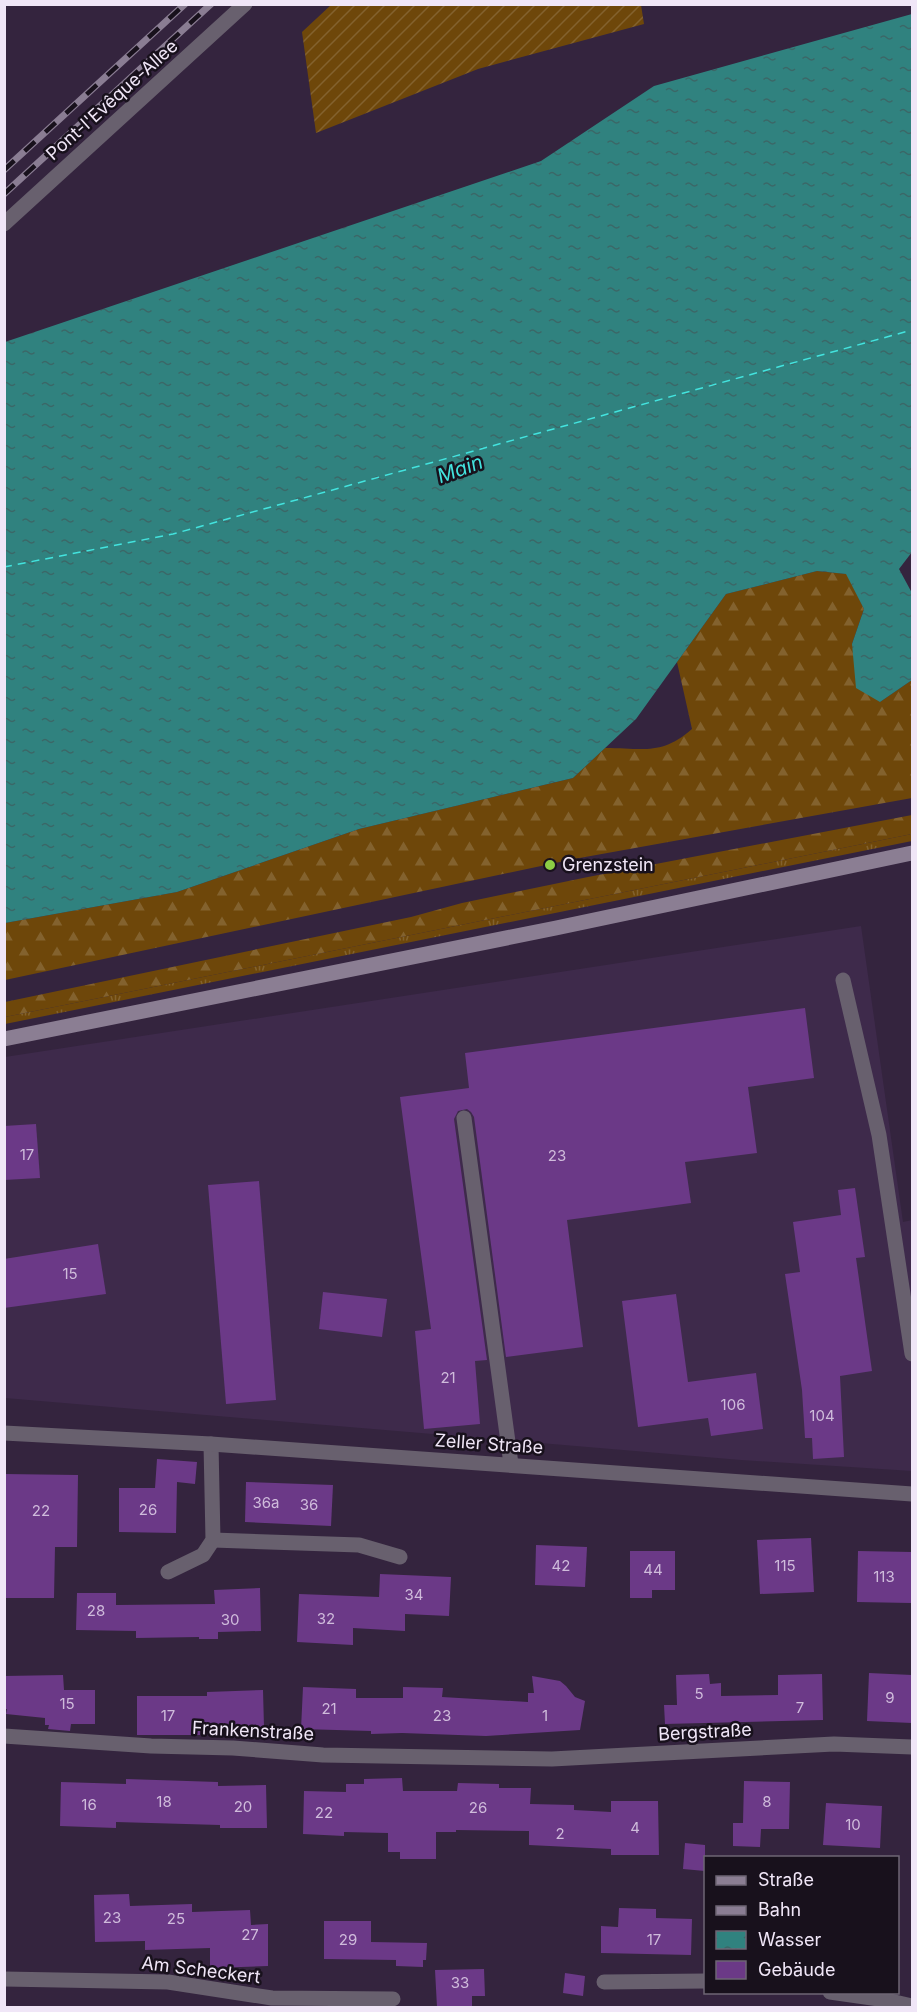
<svg xmlns="http://www.w3.org/2000/svg" width="917" height="2012" font-family="Inter,sans-serif">
<style>
.built{fill:#3e2a4b}
.grass{fill:url(#grass-tufts)}
.forest{fill:url(#forest-firs)}
.garden{fill:url(#garden-furrows)}
.water{fill:url(#water-ripples)}
.lines{fill:none;stroke-linecap:round;stroke-linejoin:round}
.ferry{stroke:#43e3de;stroke-width:1.5;stroke-dasharray:8 6;stroke-linecap:butt}
.building{fill:#6b3987}
.service{stroke:#68606e;stroke-width:15}
.minor{stroke:#68606e;stroke-width:15}
.tertiary{stroke:#68606e;stroke-width:15}
.secondary{stroke:#8b7e93;stroke-width:15}
.rail-casing{stroke:#8a7d93;stroke-width:7}
.rail{stroke:#18111c;stroke-width:4.5;stroke-dasharray:14;stroke-linecap:butt}
.poi-dot{fill:#8cce45;stroke:#18111c;stroke-width:2}
.labels{text-anchor:middle;stroke-width:5;stroke-linejoin:round;paint-order:stroke}
.number-label{font-size:15px;fill:#cfbbdb}
.street-label{font-size:18px;fill:#f0e6f7;stroke:#18111c}
.poi-label{font-size:18px;fill:#f0e6f7;stroke:#18111c;text-anchor:start}
.water-label{font-size:20px;font-style:italic;fill:#43e3de;stroke:#18111c}
</style>
<defs>
<pattern id="grass-tufts" width="24" height="20" patternUnits="userSpaceOnUse" patternTransform="scale(1.5)"><rect width="24" height="20" fill="#6e470a"/><path d="M3 7l-1-3M5 7V3M7 7l1-3M15 17l-1-3M17 17v-4M19 17l1-3" fill="none" stroke="#83622e"/></pattern>
<pattern id="forest-firs" width="22" height="20" patternUnits="userSpaceOnUse" patternTransform="scale(1.5)"><rect width="22" height="20" fill="#6e470a"/><path d="M5 1l3.5 6h-7zM16 11l3.5 6h-7z" fill="#83622e"/></pattern>
<pattern id="garden-furrows" width="10" height="10" patternUnits="userSpaceOnUse" patternTransform="scale(1.5)"><rect width="10" height="10" fill="#6e470a"/><path d="M-1 1l2-2M0 10L10 0M9 11l2-2" fill="none" stroke="#83622e"/></pattern>
<pattern id="water-ripples" width="26" height="14" patternUnits="userSpaceOnUse" patternTransform="scale(1.5)"><rect width="26" height="14" fill="#30827f"/><path d="M2 4q2-2 4 0t4 0M15 11q2-2 4 0t4 0" fill="none" stroke="#3b6767"/></pattern>
</defs>
<rect width="100%" height="100%" fill="#34243e"/>
<!-- built -->
<path class="built" d="M861 926 903 1222 912 1220V1471L741 1460 5 1398V1057Z"/>
<!-- grass -->
<path class="grass" d="M912 834V841L5 1024V1017Z"/>
<!-- forest -->
<g class="forest">
<path d="M817 571 847 574 864 609 852 644 880 702 912 680V798L574 859 5 980V923L177 892 359 829 573 778 605 748C643 748 661 756 692 729L677 662 726 594Z"/>
<path d="M912 815V834L5 1017V1002L411 917 462 903 588 877Z"/>
</g>
<!-- garden -->
<path class="garden" d="M331 5H641L644 24 478 69 316 133 302 32Z"/>
<!-- water -->
<path class="water" d="M912 14V552L899 569 912 593V680L880 702 856 688 852 644 864 609 846 574 817 571 726 594 636 719 573 778 359 829 177 892 5 923V342L541 161 654 86Z"/>
<g class="lines">
<!-- ferry -->
<path class="ferry" d="M4 567 173 534 912 330"/>
</g>
<!-- building -->
<g class="building">
<path d="M805 1008 814 1078 748 1087 757 1153 685 1162 691 1203 567 1220 583 1347 506 1357 474 1117 471 1112 467 1109 458 1111 454 1119 487 1360 475 1361 480 1424 424 1429 415 1331 431 1329 400 1097 469 1088 465 1053Z"/>
<path d="M36 1124 40 1178 4 1180V1126Z"/>
<path d="M259 1181 276 1400 226 1404 208 1185Z"/>
<path d="M855 1188 865 1257 856 1258 872 1371 840 1376 844 1457 813 1459 812 1438H805L802 1390 785 1274 800 1272 793 1222 841 1215 838 1190Z"/>
<path d="M98 1244 106 1294 4 1308V1259Z"/>
<path d="M323 1292 387 1299 382 1337 319 1329Z"/>
<path d="M676 1294 688 1382 756 1373 763 1429 711 1436 708 1418 638 1427 622 1301Z"/>
<path d="M157 1459 197 1462 195 1484 177 1482 176 1533 119 1532V1488H155Z"/>
<path d="M4 1474 78 1475 77 1547H55L54 1598H4Z"/>
<path d="M246 1482 333 1485 331 1526 245 1522Z"/>
<path d="M811 1538 814 1592 760 1594 757 1540Z"/>
<path d="M536 1545 587 1547 585 1587 535 1585Z"/>
<path d="M630 1551H675V1590H652V1598H630Z"/>
<path d="M858 1551 912 1552 911 1603 857 1602Z"/>
<path d="M380 1574 451 1577 449 1616 405 1614V1631L353 1628V1645L297 1642 299 1594 379 1597Z"/>
<path d="M260 1588 261 1631 218 1632V1639H199V1637L136 1638V1631L76 1630 77 1593H116V1605L215 1604 214 1590Z"/>
<path d="M869 1673 912 1675V1723L867 1721Z"/>
<path d="M709 1674 710 1684 721 1683V1696L778 1695V1675L822 1674 823 1720 665 1724 664 1705H677L676 1675Z"/>
<path d="M63 1675 64 1690H95V1724H71L70 1731 48 1729 49 1725H45V1718L6 1714 7 1709H4V1676Z"/>
<path d="M532 1676 560 1681 566 1686 575 1697 585 1701 580 1730 486 1736 402 1733 371 1734V1731L301 1729 303 1687 356 1689V1698H403V1687L443 1688 442 1697 528 1702V1693H534Z"/>
<path d="M263 1690 264 1727 200 1729V1735H137V1696H207V1692Z"/>
<path d="M402 1778 403 1791H457L458 1783 499 1784V1788H531L530 1804 574 1805V1810L611 1812V1801H658L659 1855H611V1849L529 1845V1831L456 1830V1832H436V1859H400V1852H388V1833L344 1832V1836L303 1834 304 1791 346 1792V1784H364V1779Z"/>
<path d="M126 1779 218 1782V1786L266 1785 267 1828H220V1825L116 1822V1828L60 1826 61 1782 126 1784Z"/>
<path d="M744 1781 790 1782 789 1829H761L760 1847 733 1846V1823H743Z"/>
<path d="M826 1803 882 1806 880 1848 823 1845Z"/>
<path d="M685 1843 705 1845V1871L683 1869Z"/>
<path d="M129 1894 130 1906 192 1904V1912L250 1910 251 1925 268 1924V1966L210 1968V1948L145 1950V1941L95 1942 94 1895Z"/>
<path d="M619 1908 656 1909V1918L692 1919 691 1955 601 1953V1926L618 1927Z"/>
<path d="M324 1921H371V1942L427 1943 426 1960H423V1967L396 1966V1960L324 1959Z"/>
<path d="M484 1969 485 1996H472V2007H437L435 1970Z"/>
<path d="M565 1973 585 1976 583 1996 563 1993Z"/>
</g>
<g class="lines">
<!-- service -->
<g class="service">
<path d="M843 980 879 1135 912 1354"/>
<path d="M464 1118 511 1464"/>
</g>
<!-- minor -->
<g class="minor">
<path d="M4 224 245 4"/>
<path d="M213 1540 359 1545 400 1557"/>
<path d="M168 1572 203 1555 213 1540 211 1444"/>
<path d="M4 1736 151 1746 233 1748 323 1755 552 1759 834 1744 912 1747"/>
<path d="M4 1979 168 1982 272 1998 393 1999"/>
<path d="M604 1982 706 1981"/>
<path d="M830 1992 886 2000 912 2006"/>
</g>
<!-- tertiary -->
<path class="tertiary" d="M4 1433 211 1444 912 1494"/>
<!-- secondary -->
<path class="secondary" d="M4 1039 556 928 912 853"/>
<defs>
<g id="rail">
<path d="M4 170 185 4"/>
<path d="M4 194 211 4"/>
</g>
</defs>
<!-- rail casing -->
<use href="#rail" class="rail-casing"/>
<!-- rail -->
<use href="#rail" class="rail"/>
</g>
<!-- markers -->
<circle class="poi-dot" cx="550" cy="865" r="6"/>
<g class="labels">
<!-- number labels -->
<g class="number-label">
<text x="27" y="1160">17</text>
<text x="557" y="1161">23</text>
<text x="70" y="1279">15</text>
<text x="448" y="1383">21</text>
<text x="733" y="1410">106</text>
<text x="822" y="1421">104</text>
<text x="266" y="1508">36a</text>
<text x="309" y="1510">36</text>
<text x="148" y="1515">26</text>
<text x="41" y="1516">22</text>
<text x="561" y="1571">42</text>
<text x="785" y="1571">115</text>
<text x="653" y="1575">44</text>
<text x="884" y="1582">113</text>
<text x="414" y="1600">34</text>
<text x="96" y="1616">28</text>
<text x="326" y="1624">32</text>
<text x="230" y="1625">30</text>
<text x="699" y="1699">5</text>
<text x="890" y="1703">9</text>
<text x="67" y="1709">15</text>
<text x="800" y="1713">7</text>
<text x="329" y="1714">21</text>
<text x="168" y="1721">17</text>
<text x="442" y="1721">23</text>
<text x="545" y="1721">1</text>
<text x="164" y="1807">18</text>
<text x="767" y="1807">8</text>
<text x="89" y="1810">16</text>
<text x="243" y="1812">20</text>
<text x="478" y="1813">26</text>
<text x="324" y="1818">22</text>
<text x="853" y="1830">10</text>
<text x="635" y="1833">4</text>
<text x="560" y="1839">2</text>
<text x="112" y="1923">23</text>
<text x="176" y="1924">25</text>
<text x="250" y="1940">27</text>
<text x="348" y="1945">29</text>
<text x="654" y="1945">17</text>
<text x="460" y="1988">33</text>
</g>
<!-- street labels -->
<g class="street-label">
<text transform="translate(112 100) rotate(-42)" y="6">Pont-l'Evêque-Allee</text>
<text transform="translate(489 1444) rotate(4)" y="6">Zeller Straße</text>
<text transform="translate(253 1731) rotate(3)" y="6">Frankenstraße</text>
<text transform="translate(705 1732) rotate(-3)" y="6">Bergstraße</text>
<text transform="translate(201 1970) rotate(7)" y="6">Am Scheckert</text>
</g>
<!-- poi labels -->
<g class="poi-label">
<text x="562" y="871">Grenzstein</text>
</g>
<!-- water labels -->
<g class="water-label">
<text transform="translate(460 469) rotate(-20)" y="7">Main</text>
</g>
</g>
<!-- border -->
<rect width="917" height="2012" fill="none" stroke="#f0e6f7" stroke-width="12"/>
<!-- legend -->
<rect x="704" y="1856" width="195" height="138" fill="#18111c" stroke="#6e6674" stroke-width="1.5"/>
<rect x="716" y="1876" width="30" height="9" fill="#8b7e93" stroke="#6e6674" stroke-width="1.5"/>
<text x="758" y="1886" font-size="18" fill="#f0e6f7">Straße</text>
<rect x="716" y="1906" width="30" height="9" fill="#8a7d93" stroke="#6e6674" stroke-width="1.5"/>
<text x="758" y="1916" font-size="18" fill="#f0e6f7">Bahn</text>
<rect x="716" y="1931" width="30" height="18" fill="url(#water-ripples)" stroke="#6e6674" stroke-width="1.5"/>
<text x="758" y="1946" font-size="18" fill="#f0e6f7">Wasser</text>
<rect x="716" y="1961" width="30" height="18" fill="#6b3987" stroke="#6e6674" stroke-width="1.5"/>
<text x="758" y="1976" font-size="18" fill="#f0e6f7">Gebäude</text>
</svg>
